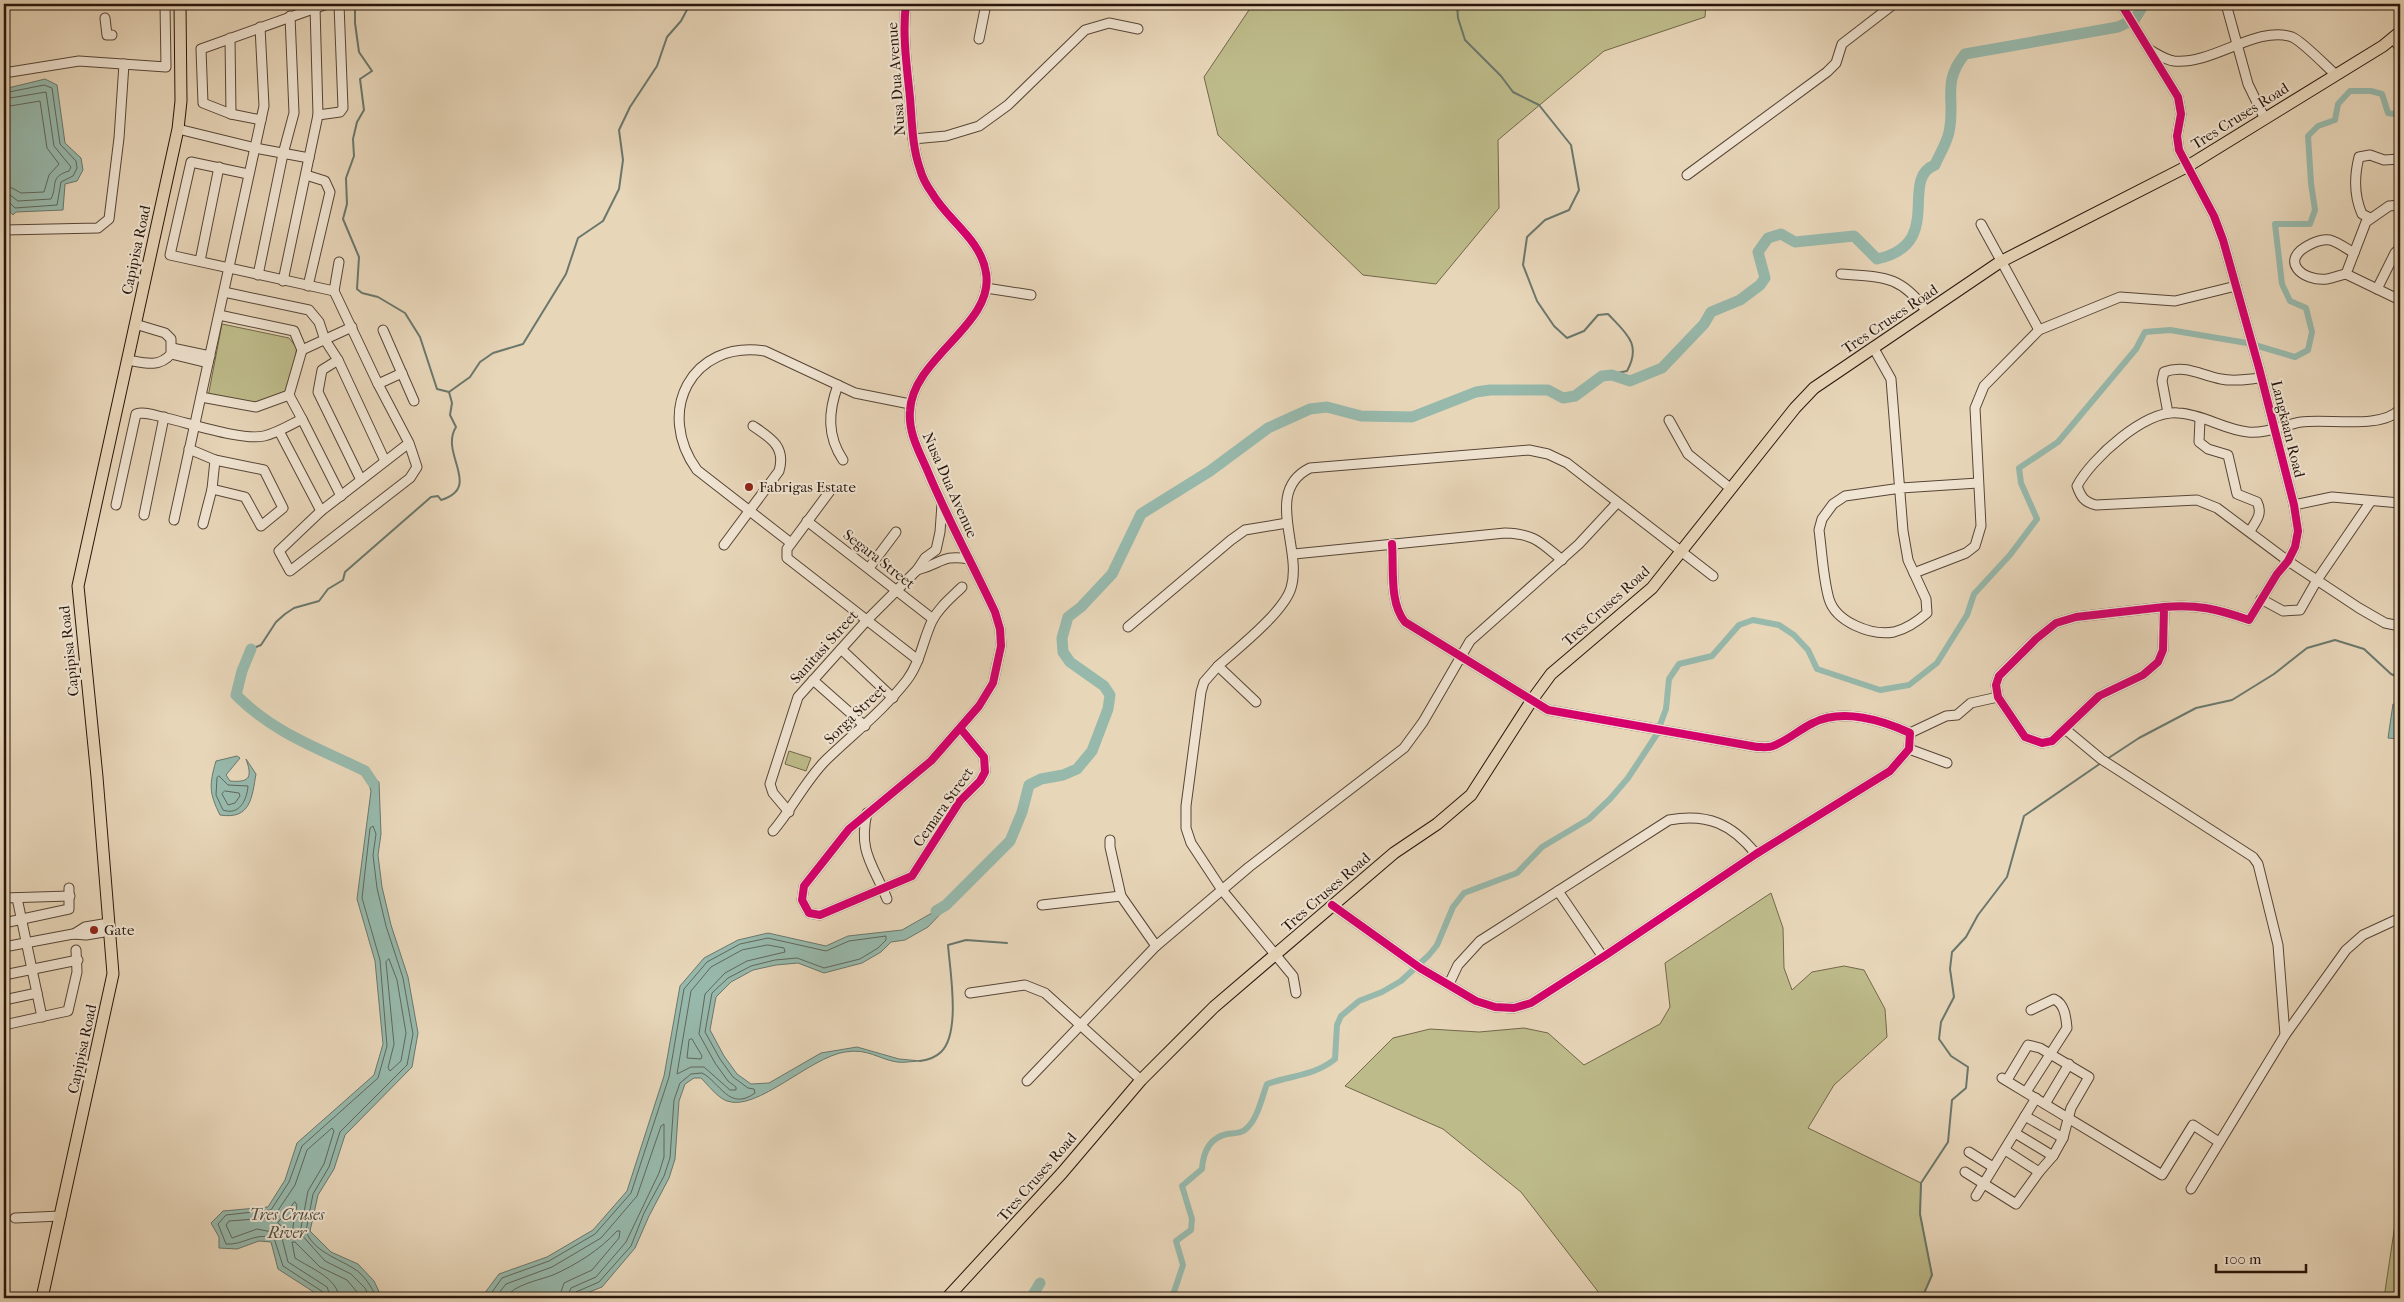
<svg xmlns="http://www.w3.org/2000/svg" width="2404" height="1302" font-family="'IM FELL French Canon',serif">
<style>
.green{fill:#bebb8a;stroke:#72684a}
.water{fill:#97b9ac;stroke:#6a776c}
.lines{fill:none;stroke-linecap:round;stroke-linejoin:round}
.shore{stroke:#5f675c;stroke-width:1}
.stream{stroke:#6a776c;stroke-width:2}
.canal{stroke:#97b9ac;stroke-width:6}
.river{stroke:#97b9ac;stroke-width:11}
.minor-casing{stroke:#574536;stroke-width:11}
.major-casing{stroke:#27150b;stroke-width:13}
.minor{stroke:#f0e4d2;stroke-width:9}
.major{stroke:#e8d6b9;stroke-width:11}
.cycleway-casing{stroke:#f0e4d2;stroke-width:11}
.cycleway{stroke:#d6006c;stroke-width:8}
.poi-dot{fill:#8f2418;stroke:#f0e4d2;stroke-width:2}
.labels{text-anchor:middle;stroke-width:4;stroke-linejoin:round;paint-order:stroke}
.street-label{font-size:15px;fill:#27150b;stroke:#f0e4d2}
.poi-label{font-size:15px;fill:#27150b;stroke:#f0e4d2;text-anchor:start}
.water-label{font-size:16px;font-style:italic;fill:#4e4e43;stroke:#f0e4d2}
</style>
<rect width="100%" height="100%" fill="#e8d6b9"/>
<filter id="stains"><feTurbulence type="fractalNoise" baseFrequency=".004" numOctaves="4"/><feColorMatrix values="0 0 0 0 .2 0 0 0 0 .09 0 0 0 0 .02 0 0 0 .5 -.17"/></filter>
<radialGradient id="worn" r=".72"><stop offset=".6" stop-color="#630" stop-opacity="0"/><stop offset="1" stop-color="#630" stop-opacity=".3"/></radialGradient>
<!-- green -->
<g class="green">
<path d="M1253 4H1706L1705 17 1604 51 1498 140 1499 208 1436 284 1363 275 1218 135 1204 77Z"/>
<path d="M222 324 289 338 297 348 287 393 258 405 208 397Z"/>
<path d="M789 751 811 758 806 771 785 764Z"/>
<path d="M1771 893 1783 928 1784 968 1792 990 1812 972 1844 966 1864 970 1885 1009 1887 1037 1834 1085 1808 1128 1921 1183 1920 1214 1932 1275 1922 1298H1603L1521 1192 1443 1129 1345 1086 1393 1038 1430 1029 1479 1032 1524 1028 1548 1033 1584 1065 1660 1024 1670 1007 1665 963Z"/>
<path d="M2400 1207V1298H2384L2397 1211Z"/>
</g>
<!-- water -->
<g class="water">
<path d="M45 79 57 85 65 143 81 158 83 170 77 181 65 184 63 210 16 212 13 215 4 205V89Z"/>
<path d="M2393 704 2400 705V739L2388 738Z"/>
<path d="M237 756 240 758 226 775 230 781C251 783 252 776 246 759L256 774C252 797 251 820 220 815 209 793 209 785 216 761Z"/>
<path d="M365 771 379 782 381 834 378 855 382 887 391 925 408 977 418 1033 412 1067 345 1135 334 1169 318 1195 310 1231 331 1252 358 1264 374 1281 382 1298H323L278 1269 271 1242 259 1241 237 1249 219 1248V1237L211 1223 223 1211 268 1207 285 1180 297 1143 374 1075 383 1044 375 961 357 899 371 791Z"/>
<path d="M1010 841 928 927 905 940 891 942 881 952 862 963 824 973 798 963 776 965 753 970 731 982 716 997 710 1030 724 1056 737 1074 751 1084 769 1083 821 1053 857 1047 899 1059 921 1061C913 1061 905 1063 897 1062 878 1059 868 1048 845 1052 810 1057 757 1112 727 1101 718 1098 708 1085 701 1078H694L685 1084 679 1101 675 1159 669 1178 649 1216 635 1248 602 1287 574 1298H481L499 1274 547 1257 593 1230 627 1191 664 1076 680 986 704 958 738 940 768 933 826 946 848 936 902 930 946 905Z"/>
</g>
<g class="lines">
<!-- shore -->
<g class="shore">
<path d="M4 93 44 85 52 88 60 144 76 161 77 168 73 176 61 182 57 205 15 208 8 201 4 200"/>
<path d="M4 99 46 92 54 146 71 167 69 171C49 177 58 185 51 199L18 201 10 195 4 194"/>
<path d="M4 107 40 101 47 148 59 164 49 175 44 192 21 193 12 188 4 187"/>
<path d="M219 776 228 785 248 786C247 800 239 816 223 810L216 795 217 778Z"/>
<path d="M225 791 239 793 240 796 235 803 228 805 222 794Z"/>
<path d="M768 945 784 948 785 952 747 961 725 973 705 994 699 1034 715 1063 728 1081 736 1087V1090H730L704 1067H691L677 1074 691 991 711 967 742 950Z"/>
<path d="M389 959 397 980 406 1033 401 1061 390 1071 388 1068 394 1044 386 962Z"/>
<path d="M692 1039 702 1056 701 1059 687 1058 689 1040Z"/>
<path d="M295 1202 297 1205 292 1232 289 1233 278 1223Z"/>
<path d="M325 1298 323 1292 283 1266 274 1238C254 1232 245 1245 226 1244L218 1224 226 1215 271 1210 289 1182 302 1146 378 1078 387 1046 380 960 362 898 370 828 373 826 376 834 373 855 377 888 386 926 403 978 413 1034 407 1065 340 1132 329 1167 313 1194 306 1231C313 1251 337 1258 353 1268 365 1275 371 1287 377 1298"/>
<path d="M331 1298 327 1287 288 1262 282 1238 277 1233 257 1229 232 1238 226 1225 229 1221 268 1218 275 1215 295 1185 307 1150 332 1128 334 1131 324 1164 308 1191 300 1233 325 1261 351 1274 365 1288 370 1298"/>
<path d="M339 1298C338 1278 310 1268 295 1258L292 1242H295L320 1267 347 1280 362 1298"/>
<path d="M488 1298 502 1278 549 1261 595 1234 631 1193 669 1077 684 989 707 962 740 944 768 938 826 951 849 941 886 936V940L878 948 860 959 824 968 797 958 775 960 751 966 728 978 712 993 705 1032 720 1059 733 1077 748 1088 754 1089 755 1093C729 1112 720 1082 702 1073L691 1074 680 1083 674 1100 670 1158 664 1176 644 1213 631 1246 599 1282 576 1292 573 1298"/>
<path d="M495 1298 506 1284 552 1267 601 1238 637 1196 661 1126 664 1124V1157L659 1173 626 1242 596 1277 571 1288 567 1298"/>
<path d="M505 1298C515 1284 537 1281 553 1275 576 1265 601 1249 617 1231H620L619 1238 592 1270 564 1283 559 1298"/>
</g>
<!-- stream -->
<g class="stream">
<path d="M355 4V23L359 52 372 71 360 79 364 110 357 122 353 139 354 156 346 178 347 204 343 219 359 257 357 289 362 293 378 297 405 313 420 337 437 389 449 392"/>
<path d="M1457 4 1458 18 1465 40 1501 76 1513 92 1539 105 1571 145 1579 190 1569 210 1545 220 1527 237 1523 265 1537 301 1554 326 1567 338 1584 331 1598 315 1608 314C1626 333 1642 344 1627 371L1602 376"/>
<path d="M449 392 470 377 480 362 493 353 523 344 566 274 578 238 603 221 619 189 623 160 619 130 630 107 657 66 667 37 681 21 690 4"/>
<path d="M251 649 261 645 276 622 285 614 294 608 319 601 328 589 343 580 345 572 431 497 438 496 441 500C483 487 439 454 456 427L450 415 452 403 449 392"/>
<path d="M2107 759 2139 738 2196 708 2232 700 2274 674 2307 648 2335 640 2364 649 2391 674 2400 678"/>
<path d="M920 1061C927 1060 936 1057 941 1052 961 1033 950 971 948 945L966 940 1007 943"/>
<path d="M1922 1298 1932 1275 1920 1214 1921 1183 1948 1142 1952 1100 1966 1088 1968 1067 1951 1056 1939 1039 1941 1022 1954 997 1950 969 1952 952 1966 937 1978 915 2007 877 2024 816 2101 763"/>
</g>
<!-- canal -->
<g class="canal">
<path d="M2258 346 2295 357 2308 350 2312 332 2306 308 2290 301 2282 284 2275 224H2310L2315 210 2311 183 2308 136 2318 126 2335 120 2338 104 2350 91H2371L2382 94 2388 113 2400 115"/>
<path d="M1660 725 1666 709 1669 679 1679 664 1712 656 1739 625 1753 620 1779 625 1794 635 1808 650 1817 669 1880 690 1909 685 1937 663 1967 615 1974 594 2010 555 2037 519 2021 483 2019 468 2058 442 2136 349 2145 332 2170 330 2247 343"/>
<path d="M1172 1298 1183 1265 1176 1241 1191 1230 1192 1219 1182 1186 1202 1169C1203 1153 1209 1138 1227 1134 1235 1133 1242 1134 1248 1127 1258 1117 1262 1097 1267 1084 1292 1075 1314 1076 1335 1059L1337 1025 1341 1016 1359 1001 1382 992 1401 981 1429 955 1437 945 1453 907 1464 893 1517 873 1542 847 1589 819 1610 799 1628 778 1657 734"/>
</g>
<!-- river -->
<g class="river">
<path d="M251 649 242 671 236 695C275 734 318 748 365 771L373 783"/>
<path d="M936 911 946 905 1010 841 1022 812 1029 785 1041 779 1063 775 1077 769 1092 751 1108 709 1110 695 1104 686 1070 662 1063 652 1062 638 1068 617 1081 607 1112 574 1141 514 1210 471 1268 428 1310 409 1327 407 1361 416 1412 417 1476 392 1490 390H1548L1563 398 1575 396 1602 376 1612 375 1630 381 1662 368 1704 324 1711 312 1740 300 1760 285 1765 278 1758 252 1768 238 1781 234 1795 242 1854 236 1877 259C1946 244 1898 179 1935 165 1939 155 1947 143 1949 132 1956 100 1941 83 1965 54L2118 27 2135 19 2144 4"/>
<path d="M1031 1298 1040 1283"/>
</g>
<defs>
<g id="minor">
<path d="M906 4C902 35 907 67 910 98 912 121 912 147 920 169 922 177 927 186 932 193 948 221 981 239 986 273 995 324 912 358 910 411 908 433 920 453 928 472 948 520 973 565 995 612L1000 629 1001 646 993 683 979 706 931 761 849 829 804 886 802 900 809 913 820 915 912 876 960 801 980 781 985 772 984 757 960 728"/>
<path d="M2121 4 2178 97 2181 114 2177 136 2179 150 2214 216 2223 240 2259 368 2294 505 2298 531 2295 547 2288 561 2277 574 2249 620C2217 609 2197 604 2164 607L2163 650 2158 662 2143 675 2099 696 2052 741 2042 743 2025 737 1998 697 1996 685 1999 676 2036 639 2056 623 2076 617 2164 607"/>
<path d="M2226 4 2248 84 2265 119"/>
<path d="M105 18 107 35H112"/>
<path d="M230 38 231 114"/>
<path d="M2393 38 2400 48"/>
<path d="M979 39 986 4"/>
<path d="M2150 50C2157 54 2166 60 2174 61 2213 65 2256 25 2292 37 2302 41 2327 67 2336 75"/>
<path d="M4 73 79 61 166 67 165 4"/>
<path d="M318 115 340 112 343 108 339 4"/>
<path d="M261 120 231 114 203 103 201 49 327 4"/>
<path d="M178 129 255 148 309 158"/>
<path d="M913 139 946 136 979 126 1008 105 1085 30 1109 23 1138 29"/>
<path d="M248 174 191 162 170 255 334 291"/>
<path d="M306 175 325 181 330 192 308 286"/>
<path d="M1687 175 1827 72 1836 63 1842 44 1894 4"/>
<path d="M2400 205 2389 206 2366 222 2346 274 2400 300"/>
<path d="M2370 218 2362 214C2354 196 2354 177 2359 157L2370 155 2384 160 2400 159"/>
<path d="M1981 224 2039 330"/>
<path d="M4 230 98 228 109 219 119 138 124 64"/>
<path d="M200 261 219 167"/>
<path d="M339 262 334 291 378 384 409 443 417 467 410 478 290 571 279 551 321 511 409 443"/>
<path d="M1841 274C1883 277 1901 275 1927 312"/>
<path d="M2346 274C2340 275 2333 278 2327 279 2303 282 2277 260 2311 244 2317 241 2323 239 2330 240 2338 242 2347 249 2354 253"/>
<path d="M258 275 283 154 294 113 290 16"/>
<path d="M283 281 318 115 315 7"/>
<path d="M986 288 1031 295"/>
<path d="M2377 289 2395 253 2400 248"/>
<path d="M224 292 309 310 319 322 325 340 338 360 385 461"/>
<path d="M219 315 294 331 302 350 289 395"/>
<path d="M383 330 414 401"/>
<path d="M1873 347 1891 379 1903 531 1908 560 1926 599 1927 613C1918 621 1906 629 1894 632 1871 636 1836 622 1829 599 1823 578 1822 552 1819 530L1822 519 1833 504 1845 496 1901 488 1978 483"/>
<path d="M172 348 210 356"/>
<path d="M302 350 352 327"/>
<path d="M171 354 208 363"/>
<path d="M128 360C144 363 159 368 171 354V339L165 333 135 324"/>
<path d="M338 360 322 370 318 392 361 480"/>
<path d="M378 384 402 373"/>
<path d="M838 385C828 412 827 436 843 460"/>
<path d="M2400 409C2382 430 2327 418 2301 422 2284 425 2265 434 2248 432 2225 430 2202 414 2178 413 2145 410 2092 458 2077 486 2081 497 2084 502 2096 505L2197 500 2217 508 2288 561 2359 608 2385 623 2400 626"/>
<path d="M2168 413 2162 381 2164 372C2185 364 2200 375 2221 379 2235 382 2248 379 2261 378"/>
<path d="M302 419 341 496"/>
<path d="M2200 419 2199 442 2208 449 2228 455 2237 494 2257 502C2263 514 2256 521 2250 531"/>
<path d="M1669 420 1688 454 1730 488"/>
<path d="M279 431 321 511"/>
<path d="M189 449 215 460 264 470 283 508 261 526 245 497 212 489"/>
<path d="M830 491 787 549V558L918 660"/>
<path d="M116 505 136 414C145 411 157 416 166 418 189 423 243 441 264 436 277 433 290 425 302 419L289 395 256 407 201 397"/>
<path d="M2294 505 2332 497 2400 503"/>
<path d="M144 515 164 417"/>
<path d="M174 520 264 106 260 27"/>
<path d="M807 521 933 619"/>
<path d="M203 524 212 489 215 460"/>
<path d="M791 543 697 470C655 412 691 340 765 351L855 393 910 404"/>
<path d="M724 545 779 471C786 447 771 438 753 426"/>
<path d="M1294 554 1505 533C1535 534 1540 542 1562 560"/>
<path d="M869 568 896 532"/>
<path d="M917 570C942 564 941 554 969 559"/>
<path d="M1914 573 1966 553 1975 546 1981 526 1975 408 1984 386 2039 330 2120 297 2175 301 2236 286"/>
<path d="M2261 599 2283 611 2300 610 2317 580 2371 501"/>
<path d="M1128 627 1231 540 1245 530 1287 523"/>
<path d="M841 649 893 698"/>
<path d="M1218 666 1204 682 1201 692 1186 806V828L1191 843 1222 890 1293 976 1296 993"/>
<path d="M813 680 865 726"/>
<path d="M1256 702 1218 666C1237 649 1284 612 1291 588 1303 549 1263 491 1310 468L1529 450 1548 454 1567 463 1713 576"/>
<path d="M2065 729 2101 759 2253 857 2258 864 2278 945 2285 1035"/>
<path d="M1910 733 1946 716 1957 715 1971 703 1998 697"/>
<path d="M1909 749 1947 763"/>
<path d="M789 812 773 793 770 784 798 697 868 619 917 570 925 558 936 550 940 532 942 504"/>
<path d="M867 813C858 852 873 864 887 899"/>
<path d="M773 831C792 809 805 781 826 760 854 733 883 711 907 680 920 663 923 640 932 621 939 607 952 597 962 587"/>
<path d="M1110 840V847L1121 896 1156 946"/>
<path d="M1558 891 1603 957"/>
<path d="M4 898 70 896"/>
<path d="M17 898 42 1017"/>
<path d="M1042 905 1121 896"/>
<path d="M1332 905 1420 968 1476 1001 1495 1007 1514 1008 1531 1003 1606 955 1756 854 1890 771 1909 749 1910 733C1882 720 1842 708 1813 723 1800 729 1787 741 1773 746 1769 748 1762 747 1757 747L1548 710 1405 622C1389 603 1394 568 1392 544"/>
<path d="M4 923 69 909V888"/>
<path d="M74 934 85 927 109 923"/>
<path d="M4 947 73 934 86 935 110 931"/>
<path d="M4 975 78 960"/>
<path d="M1449 984 1458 965 1480 941 1669 820C1708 813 1732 824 1756 854"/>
<path d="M970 993 1025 985 1045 993 1141 1080"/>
<path d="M4 1000 37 993"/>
<path d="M4 1025 68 1011 77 972 76 950"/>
<path d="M2002 1078 2162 1175 2193 1125 2219 1142"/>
<path d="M1027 1081 1156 946 1249 867 1404 748 1423 722 1470 641 1579 544 1617 503"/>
<path d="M2026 1092 2067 1028C2066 1018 2065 1004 2054 999L2031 1010"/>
<path d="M2045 1104 2069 1064"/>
<path d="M2025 1116 2063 1138"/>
<path d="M2015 1133 2053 1156"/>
<path d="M2005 1150 2039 1172 2053 1156 2063 1138 2071 1108 2089 1077 2040 1048 2028 1045 2007 1080"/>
<path d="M1969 1152 1993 1167"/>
<path d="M1965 1172 2016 1204 2039 1172"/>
<path d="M2191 1189 2285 1035 2346 950 2363 935 2400 918"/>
<path d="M1976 1196 2036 1098"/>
<path d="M15 1218 61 1216"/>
</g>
<g id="major">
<path d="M42 1298 113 974 97 777 78 586 178 129 181 101 180 4"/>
<path d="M947 1298 1062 1173 1141 1080 1214 1007 1394 853 1437 824 1471 795 1532 700 1551 674 1652 588 1795 408 1814 388 2000 262 2188 166 2383 46 2400 32"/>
</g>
</defs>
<!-- minor casing -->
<use href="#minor" class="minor-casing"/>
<!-- major casing -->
<use href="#major" class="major-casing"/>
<!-- minor -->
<use href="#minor" class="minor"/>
<!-- major -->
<use href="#major" class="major"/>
<defs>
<g id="cycleway">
<path d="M906 4C902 35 907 67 910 98 912 121 912 147 920 169 922 177 927 186 932 193 948 221 981 239 986 273 995 324 912 358 910 411 908 433 920 453 928 472 948 520 973 565 995 612L1000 629 1001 646 993 683 979 706 931 761 849 829 804 886 802 900 809 913 820 915 912 876 960 801 980 781 985 772 984 757 960 728"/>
<path d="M2121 4 2178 97 2181 114 2177 136 2179 150 2214 216 2223 240 2259 368 2294 505 2298 531 2295 547 2288 561 2277 574 2249 620C2217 609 2197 604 2164 607L2163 650 2158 662 2143 675 2099 696 2052 741 2042 743 2025 737 1998 697 1996 685 1999 676 2036 639 2056 623 2076 617 2164 607"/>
<path d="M1332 905 1420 968 1476 1001 1495 1007 1514 1008 1531 1003 1606 955 1756 854 1890 771 1909 749 1910 733C1882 720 1842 708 1813 723 1800 729 1787 741 1773 746 1769 748 1762 747 1757 747L1548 710 1405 622C1389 603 1394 568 1392 544"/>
</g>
</defs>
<!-- cycleway casing -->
<use href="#cycleway" class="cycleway-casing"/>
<!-- cycleway -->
<use href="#cycleway" class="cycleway"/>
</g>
<!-- markers -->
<g class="poi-dot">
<circle cx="749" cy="487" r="5"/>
<circle cx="94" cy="930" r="5"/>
</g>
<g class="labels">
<!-- street labels -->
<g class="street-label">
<text transform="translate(896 79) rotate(-94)" y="5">Nusa Dua Avenue</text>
<text transform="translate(2240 116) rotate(-32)" y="5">Tres Cruses Road</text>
<text transform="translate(136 250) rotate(-78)" y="5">Capipisa Road</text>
<text transform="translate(1890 319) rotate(-34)" y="5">Tres Cruses Road</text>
<text transform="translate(2288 429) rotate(76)" y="5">Langkaan Road</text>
<text transform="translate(950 485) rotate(66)" y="5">Nusa Dua Avenue</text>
<text transform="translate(879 559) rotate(38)" y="5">Segara Street</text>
<text transform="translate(1606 606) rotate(-42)" y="5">Tres Cruses Road</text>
<text transform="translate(824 647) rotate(-48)" y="5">Sanitasi Street</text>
<text transform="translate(69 651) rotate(-96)" y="5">Capipisa Road</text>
<text transform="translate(855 714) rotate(-44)" y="5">Sorga Street</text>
<text transform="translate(943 807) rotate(-55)" y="5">Cemara Street</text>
<text transform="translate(1326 892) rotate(-41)" y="5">Tres Cruses Road</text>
<text transform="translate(82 1049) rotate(-78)" y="5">Capipisa Road</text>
<text transform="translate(1037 1177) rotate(-49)" y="5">Tres Cruses Road</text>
</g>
<!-- poi labels -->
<g class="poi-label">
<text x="759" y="492">Fabrigas Estate</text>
<text x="104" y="935">Gate</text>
</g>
<!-- water labels -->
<g class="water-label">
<text x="287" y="1220">Tres Cruses<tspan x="287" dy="18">River</tspan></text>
</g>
</g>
<!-- margin -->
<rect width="2404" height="1302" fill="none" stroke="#e8d6b9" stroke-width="20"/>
<rect x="5" y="5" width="2394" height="1292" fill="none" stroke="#27150b" stroke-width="2.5"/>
<rect x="10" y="10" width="2384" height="1282" fill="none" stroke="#27150b"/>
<!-- scale -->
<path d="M2216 1264v8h90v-8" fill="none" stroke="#27150b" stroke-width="2.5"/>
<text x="2224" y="1264" font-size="15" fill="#27150b" stroke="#f0e4d2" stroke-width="4" paint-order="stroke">100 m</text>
<rect width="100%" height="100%" filter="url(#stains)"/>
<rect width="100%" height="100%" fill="url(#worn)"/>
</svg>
